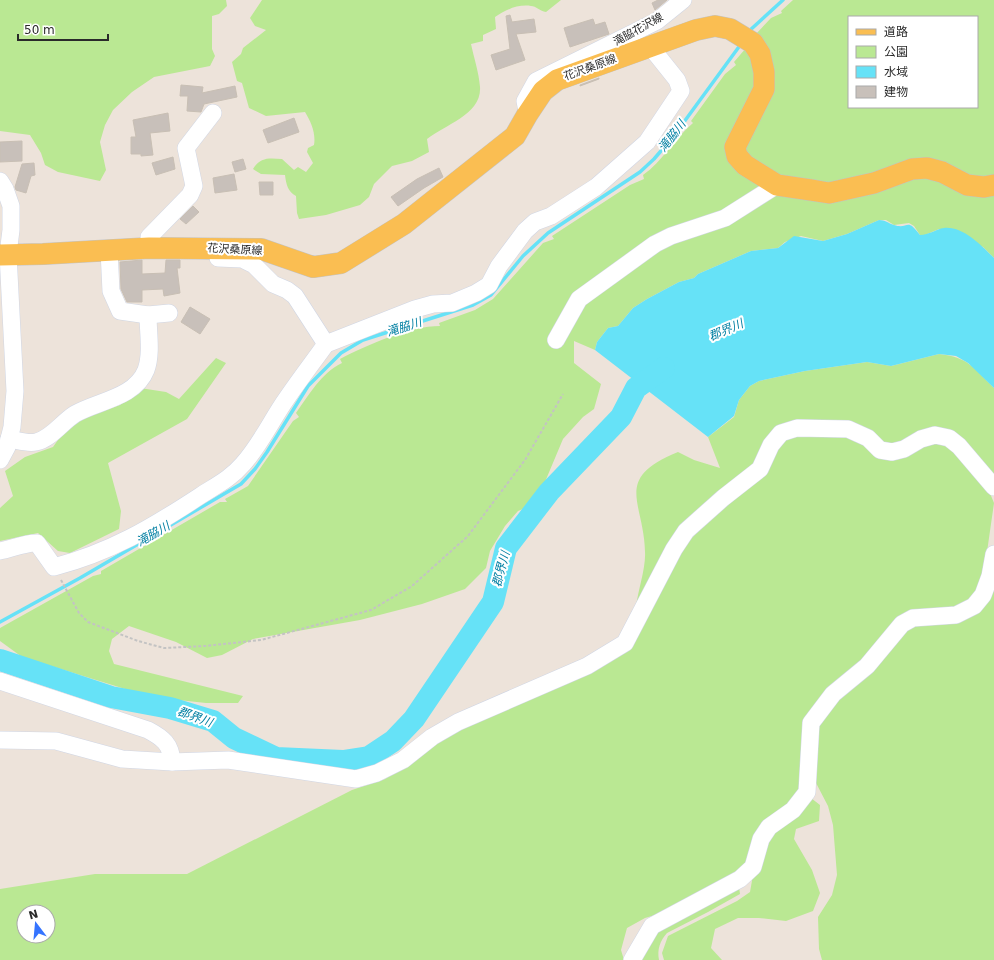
<svg xmlns="http://www.w3.org/2000/svg" width="994" height="960" font-family="'DejaVu Sans','Noto Sans JP',sans-serif">
<style>
.green{fill:#bae893;fill-rule:evenodd}
.water{fill:#66e2f7}
.lines{fill:none;stroke-linecap:round;stroke-linejoin:round}
.stream{stroke:#66e2f7;stroke-width:3.5}
.river{stroke:#66e2f7;stroke-width:22}
.building{fill:#c8c0ba;stroke:#c8bfb4}
.minor-casing{stroke:#d0d6e4;stroke-width:18}
.major-casing{stroke:#c3c3c3;stroke-width:22}
.path{stroke:#c3c3c3;stroke-width:2;stroke-dasharray:3 2;stroke-linecap:butt}
.minor{stroke:#fff;stroke-width:17}
.major{stroke:#fabe52;stroke-width:21}
.labels{text-anchor:middle;stroke-width:4;stroke-linejoin:round;paint-order:stroke}
.street-label{font-size:11px;fill:#2a2a2a;stroke:#fff}
.water-label{font-size:12px;font-style:italic;fill:#0480a3;stroke:#fff}
</style>
<rect width="100%" height="100%" fill="#ede3da"/>
<!-- green -->
<g class="green">
<path d="M0 0H226L227 6 219 14 212 16V49L215 56 210 66 154 77 132 92 113 110 105 125 100 142 106 170 100 181 58 172 45 165 41 153 30 135 0 131Z"/>
<path d="M262 0H561L546 12C540 11 536 6 531 6 518 4 505 10 495 17L496 29 483 35V41L471 44C474 58 479 73 480 87 482 114 445 125 427 139L429 152 412 161 392 166 374 184 369 197 360 205 326 215 299 219 297 213 296 196C288 192 286 184 285 175L261 174 253 169C260 157 269 158 282 159L294 170 298 167 306 172 313 163 307 152 308 148 314 145C316 133 311 122 305 112L266 116 249 108 242 83 237 81 232 62 241 54 243 48 266 30 255 26 250 18Z"/>
<path d="M793 0H994V182L942 166 828 187 780 178 746 157 745 143 769 94 755 35 771 18 782 13 781 11ZM849 17H977V107H849Z"/>
<path d="M746 48 754 54 758 81 729 138 777 193 911 174 994 191V258L983 247 939 229 925 235H920L914 226 909 223 894 225 886 220H879L847 234 823 241 801 236 785 242 778 248 751 251 698 274 694 278 679 282 647 299 633 308 618 326 608 328 597 342 595 350 574 341V363L601 384 594 409 583 417 563 439 542 489 528 507 518 511 505 526 490 551 486 568 465 589 422 604 360 620 253 639 222 655 207 658 176 642 129 626 112 639 109 651 114 664 243 696 238 703H206L151 697 22 657 0 641V628L93 576 101 574V571L220 502H227L225 499 248 486 293 421 299 417 296 413C309 395 321 373 342 363L340 359C367 345 410 326 440 326L439 323 475 310 493 299 543 243 554 239 552 236 630 185 644 179 643 175C663 161 674 139 693 123L691 121 725 74 736 65 734 62Z"/>
<path d="M939 354C968 357 974 368 994 388V475L960 437 897 445 793 423 753 467 703 507 636 607C638 590 646 568 645 552 644 501 612 479 678 452L694 460 720 468 708 437 734 417 739 400 750 386 759 381 805 371 867 362 891 366Z"/>
<path d="M216 358 226 363 187 419 108 463 121 511 119 529 70 553 58 551 38 533 0 541V508L13 496 5 471 25 457 53 447 70 423 120 405 140 388 166 392 179 399Z"/>
<path d="M801 434 849 436 866 446 878 458 897 460 931 442 946 444 987 486 994 503 983 580 969 602 955 608 913 612 868 658 831 686 799 792 737 875 669 911 645 918 627 928 621 950 624 960H0V889L95 874H187L352 790 385 779 456 730 627 650 680 550 788 438ZM24 912H48V936H24Z"/>
<path d="M994 583V960H822L819 949 818 917 832 895 837 875 833 825 828 806 815 781 819 723 843 692 906 627 960 619Z"/>
<path d="M811 798 820 805 819 821 796 829 794 839 812 870 820 893 813 911 786 921 759 918H738L715 929 711 948 722 960H664L662 953 668 936 737 901 750 892 753 875 765 840Z"/>
<path d="M739 887 740 894 708 912 667 933C660 941 657 949 659 960H638L650 937Z"/>
</g>
<!-- water -->
<path class="water" d="M879 220C885 220 888 223 894 225 909 230 906 216 920 235 929 235 936 229 944 228 963 226 982 246 994 258V388L968 363 956 356 939 354 891 366 867 362 805 371 759 381 750 386 739 400 734 416 708 437 595 350 597 342 608 328 618 326 633 308 647 299 679 282 694 278 698 274 751 251 778 248 794 236 823 241 847 234Z"/>
<g class="lines">
<!-- stream -->
<g class="stream">
<path d="M748 32 783 0"/>
<path d="M0 622 80 578 241 484 255 469 267 452 308 386 341 353 363 340 473 305 491 295 523 256 548 233 640 172 654 159 673 137 741 44"/>
</g>
<!-- river -->
<path class="river" d="M0 660 111 697 170 708 213 721 234 738 276 758 343 761 369 757 393 741 414 719 493 602 506 548 549 492 621 417 636 388 664 368"/>
</g>
<!-- building -->
<g class="building">
<path d="M658 0H667L655 10 652 3Z"/>
<path d="M510 15 512 22 534 19 536 32 516 34 525 60 496 70 491 55 510 49 506 16Z"/>
<path d="M593 19 595 25 605 22 609 34 570 47 564 28Z"/>
<path d="M599 78V79L580 86V85Z"/>
<path d="M181 85 203 87 202 93 235 86 237 97 204 104 201 112 187 111 188 96H180Z"/>
<path d="M168 113 170 131 150 133 153 155 141 156V154H131V137H136L133 120Z"/>
<path d="M294 118 299 132 268 143 263 130Z"/>
<path d="M22 141V161L0 162V142Z"/>
<path d="M173 157 175 169 156 175 152 163Z"/>
<path d="M243 159 246 169 235 172 232 162Z"/>
<path d="M34 163 35 175 31 176 26 193 16 190 15 187 22 164Z"/>
<path d="M439 168 443 177 424 188 398 206 391 197 417 179Z"/>
<path d="M234 174 237 190 215 193 213 178Z"/>
<path d="M259 182H273V195H260Z"/>
<path d="M193 206 199 212 186 224 180 219Z"/>
<path d="M142 260V274L165 273 166 260H180V268H177L180 293 164 296 163 289 142 290V302H127L121 289 120 262Z"/>
<path d="M190 307 210 319 200 334 181 322Z"/>
</g>
<g class="lines">
<defs>
<g id="minor">
<path d="M526 106 525 101 536 81 657 21 683 0"/>
<path d="M0 181 5 189 11 206V230L8 254 15 391 12 427 7 447 0 460"/>
<path d="M149 248V237L190 195 194 186 186 148 213 113"/>
<path d="M109 250 111 291 120 311 148 315 169 313"/>
<path d="M218 258 242 259 254 265 273 284 287 290 295 296 326 344 415 309 433 304 452 303 476 293 489 285 499 266 525 231 535 222 551 216 596 187 647 142 681 91 677 80 649 45"/>
<path d="M556 340 579 299 655 244 671 236 725 218 777 185"/>
<path d="M9 439C17 440 27 444 36 442 51 439 62 422 75 414 97 401 135 398 146 370 152 354 148 332 148 315"/>
<path d="M0 551C10 549 28 542 37 543L54 567C111 552 151 528 200 496 217 485 230 479 243 464 261 444 272 419 287 398 300 379 313 362 326 344"/>
<path d="M0 681 148 730C163 738 171 744 172 762"/>
<path d="M0 740 56 741 122 759 172 762 228 760 356 779 377 773 403 760 432 737 458 722 587 666 625 643 674 549 686 531 723 498 760 469 771 445 781 433 797 428 848 429 868 438 880 450 892 452 904 449 921 439 935 435 949 438 959 446 994 487"/>
<path d="M632 960 652 926 740 879 753 867 761 839 769 827 793 810 807 792 811 723 833 694 867 666 902 624 913 618 956 615 974 606 983 595 990 576 994 554"/>
</g>
<path id="major" d="M0 255 43 254 149 248 261 249 313 267 341 263 404 224 515 136 527 115 543 91 557 80 696 30 715 26 730 29 753 43 760 54 764 72V89L735 147 737 156 745 165 777 185 811 190 829 193 874 183 912 169 927 168 942 172 967 185 984 187 994 185"/>
</defs>
<!-- minor casing -->
<use href="#minor" class="minor-casing"/>
<!-- major casing -->
<use href="#major" class="major-casing"/>
<!-- path -->
<path class="path" d="M61 580 79 613 88 622 138 641 164 648 205 646 261 640 371 610 412 586 468 536 525 460 563 394"/>
<!-- minor -->
<use href="#minor" class="minor"/>
<!-- major -->
<use href="#major" class="major"/>
</g>
<g class="labels">
<!-- street labels -->
<g class="street-label">
<text transform="translate(638 29) rotate(-29)" y="4">滝脇花沢線</text>
<text transform="translate(590 67) rotate(-20)" y="4">花沢桑原線</text>
<text transform="translate(235 249) rotate(3)" y="4">花沢桑原線</text>
</g>
<!-- water labels -->
<g class="water-label">
<text transform="translate(672 136) rotate(-52)" y="4">滝脇川</text>
<text transform="translate(404 327) rotate(-18)" y="4">滝脇川</text>
<text transform="translate(726 330) rotate(-23)" y="4">郡界川</text>
<text transform="translate(153 534) rotate(-30)" y="4">滝脇川</text>
<text transform="translate(501 569) rotate(-75)" y="4">郡界川</text>
<text transform="translate(195 717) rotate(20)" y="4">郡界川</text>
</g>
</g>
<!-- legend -->
<rect x="848" y="16" width="130" height="92" fill="#ffffff" stroke="#aaaaaa"/>
<rect x="856" y="29" width="20" height="6" fill="#fabe52" stroke="#aaaaaa"/>
<text x="884" y="36" font-size="12" fill="#2a2a2a">道路</text>
<rect x="856" y="46" width="20" height="12" fill="#bae893" stroke="#aaaaaa"/>
<text x="884" y="56" font-size="12" fill="#2a2a2a">公園</text>
<rect x="856" y="66" width="20" height="12" fill="#66e2f7" stroke="#aaaaaa"/>
<text x="884" y="76" font-size="12" fill="#2a2a2a">水域</text>
<rect x="856" y="86" width="20" height="12" fill="#c8c0ba" stroke="#aaaaaa"/>
<text x="884" y="96" font-size="12" fill="#2a2a2a">建物</text>
<!-- north arrow -->
<g transform="translate(36 924) rotate(344)"><circle r="19" fill="#ffffff" stroke="#aaaaaa"/>
<path d="M0-3L7 15L0 10L-7 15Z" fill="#3574ff"/>
<text y="-6" font-size="11" font-weight="bold" text-anchor="middle" fill="#2a2a2a">N</text>
</g>
<!-- scale -->
<path d="M18 34v6h90v-6" fill="none" stroke="#2a2a2a" stroke-width="2"/>
<text x="24" y="34" font-size="12" fill="#2a2a2a" stroke="#ffffff" stroke-width="3" paint-order="stroke">50 m</text>
</svg>
